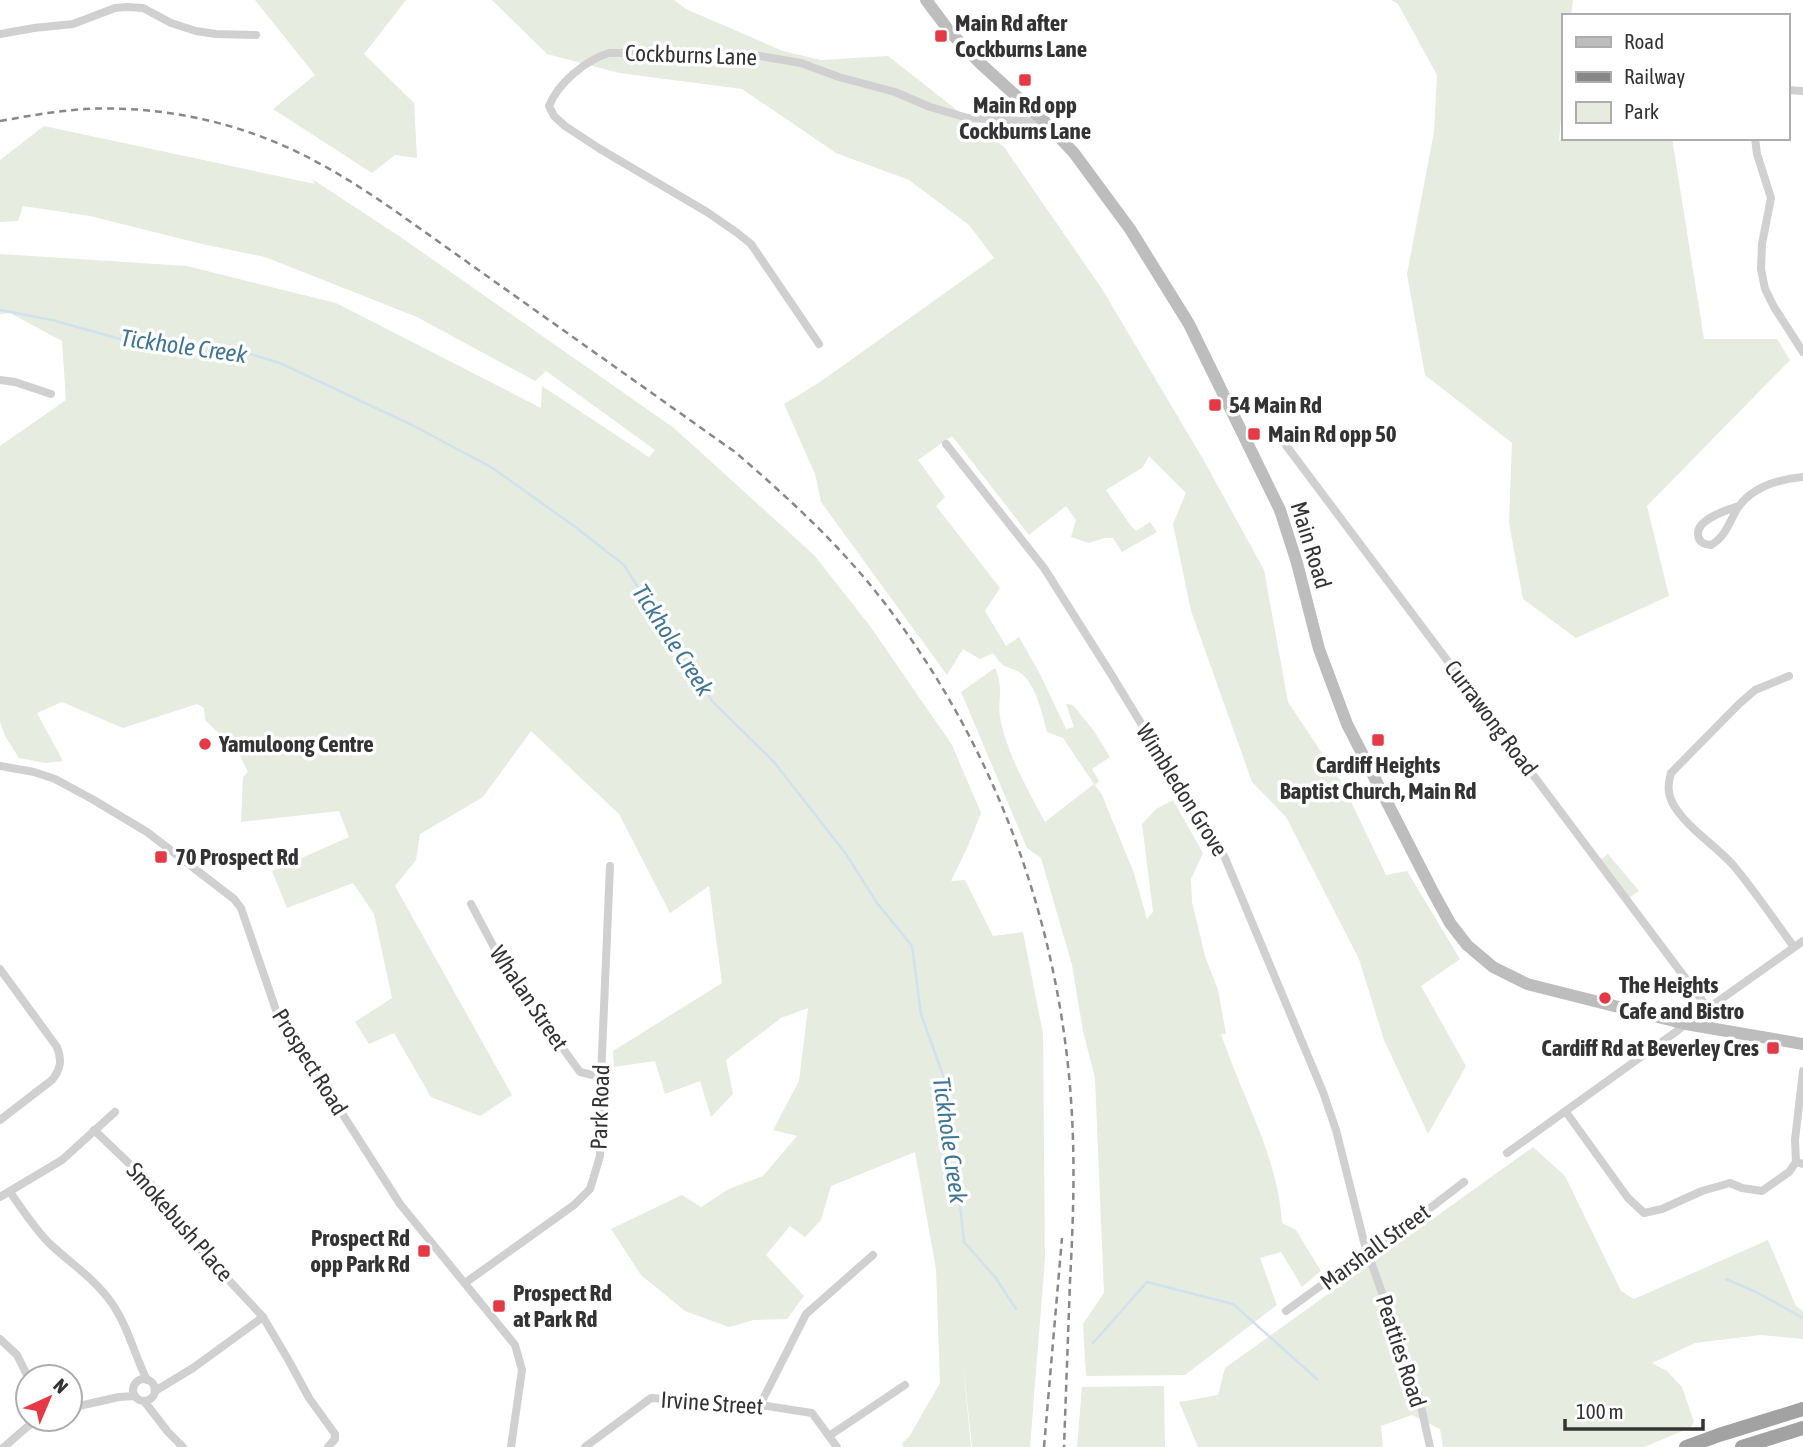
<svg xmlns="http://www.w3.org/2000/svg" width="1803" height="1447" font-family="'Asap Condensed',sans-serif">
  <rect width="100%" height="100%" fill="#fff"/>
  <g fill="#e6ecdf">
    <polygon points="255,0 406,0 364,54 414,103 417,158 395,155 372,173 273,109 315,75"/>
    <path d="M492,0H674L686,9L783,51L821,60L888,56L1004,147L1102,289L1203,459L1264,570L1288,702L1343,785L1386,875L1407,871L1460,959L1421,986L1466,1066L1428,1134L1384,1040L1359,959L1286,817L1252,782L1191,611L1173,524L1186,493L1149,456L1143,467L1106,490L1131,526L1136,531L1150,522L1157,532L1122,552L1113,538H1105L1089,543L1071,537L1076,520L1066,506L1029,535L952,436L918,460L945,497L936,506L1000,588L985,611L1006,646L1019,637L1040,674L1066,729L1074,727L1066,704L1073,705L1094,731L1110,757L1092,769L1099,781L1095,785L1102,795L1134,873L1147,919L1153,912L1142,824L1156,809L1173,800L1203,853L1191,879L1192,902L1205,956L1218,990L1226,1034H1221C1242,1097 1278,1156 1282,1223L1296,1230L1321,1271L1302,1287L1281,1252L1260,1258L1277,1305L1185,1375L1086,1376L1083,1324L1104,1293L1095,1078L1083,1031L1072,965L1041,858L1027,848L961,692L995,668C1005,690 996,701 1001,722C1009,758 1028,790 1045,822L1094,784L1063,738L1047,732C1043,716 1035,681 1019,672C1003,664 1005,670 993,653L980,659L963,649L947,675L821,502L815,474L784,404L820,382L994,258L969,225L909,180L836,153L742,89L619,73L547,54Z"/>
    <polygon points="1391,0 1573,0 1571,16 1563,16 1563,95 1559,141 1563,138 1672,138 1704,339 1777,339 1790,360 1647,506 1669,596 1576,638 1523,599 1509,523 1512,443 1425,375 1407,274 1434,132 1437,75 1398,4"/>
    <polygon points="44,126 315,184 312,179 399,236 674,428 814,555 870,626 952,745 981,813 968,846 951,881 965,880 993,936 1023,932 1043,1034 1045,1259 1030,1447 972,1447 962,1354 971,1447 903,1447 902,1443 909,1437 940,1383 936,1269 915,1152 831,1186 821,1220 805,1237 790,1226 766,1255 804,1296 787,1319 754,1320 729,1327 685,1311 641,1275 611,1229 682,1195 701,1207 729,1189 763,1176 797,1136 773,1130 799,1081 808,1008 781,1018 726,1060 733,1094 711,1117 700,1081 665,1094 655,1061 614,1067 613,1051 722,983 709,886 670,913 619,814 531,731 483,797 420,834 416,860 395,886 512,1095 480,1116 431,1097 394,1033 369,1044 355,1022 392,998 374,914 353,883 287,908 272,871 349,837 339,811 241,822 243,777 248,772 238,752 205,720 204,708 197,704 123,728 62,702 37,713 63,761 45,763 19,758 5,736 0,722 0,446 66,400 62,341 10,313 0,314 0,254 187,266 336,303 541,408 542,386 649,457 655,450 546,371 535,381 417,317 265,257 202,244 90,216 23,206 18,221 0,222 0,160"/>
    <polygon points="1608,854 1639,891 1629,898 1600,860"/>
    <polygon points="1533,1147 1565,1176 1621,1291 1634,1299 1768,1240 1796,1306 1803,1311 1803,1339 1761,1335 1695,1343 1652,1363 1667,1371 1682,1387 1694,1422 1690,1428 1644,1447 1443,1447 1440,1429 1412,1415 1381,1426 1383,1447 1198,1447 1179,1402 1218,1395 1225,1368"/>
    <polygon points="1164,1386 1165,1447 1077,1447 1082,1387"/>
  </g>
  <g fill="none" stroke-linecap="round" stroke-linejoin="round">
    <g stroke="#cfe2ee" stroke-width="2.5">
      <polyline points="0,310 52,320 120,339 187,348 237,350 280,363 412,425 491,467 574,526 624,565 668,635 712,701 774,762 846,854 877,903 912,946 921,1014 948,1089 964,1242 995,1277 1016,1309"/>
      <polyline points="1726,1279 1758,1293 1803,1318"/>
      <polyline points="1093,1343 1147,1282 1233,1304 1317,1379"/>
    </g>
    <g stroke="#d0d0d0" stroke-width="8">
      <polyline points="0,34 34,28 73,24 115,8 127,7 143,8 171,23 196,31 216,34 256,35"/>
      <polyline points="1787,90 1803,91"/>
      <polyline points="1755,138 1757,154 1771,198 1762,244 1761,269 1765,289 1774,307 1803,352"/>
      <path d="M819,344L751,244L736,232L707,212L600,149L565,126L554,116L549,106C558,83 586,60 609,53H693L760,56L801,63L839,77L895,92L930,107L968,118L1045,122"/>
      <polyline points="0,380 15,382 51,394"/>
      <polyline points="1273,428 1704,1003 1710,1007 1712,1028"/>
      <polyline points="946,444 1044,568 1111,674 1190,804 1216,840 1225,858 1323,1092 1336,1130 1364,1242 1419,1397 1430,1447"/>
      <path d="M1739,506C1727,510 1696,519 1698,535C1699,543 1704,544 1711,545C1727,536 1730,519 1739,506C1754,486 1780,479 1803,477"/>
      <path d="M1789,676L1755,690L1739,704L1671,773C1668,784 1667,793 1673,804C1687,828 1714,844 1733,865C1755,891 1774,920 1794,947"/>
      <polyline points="0,766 34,772 55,779 92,799 147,832 234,899 241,908 276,1010 400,1204 515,1345 522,1370 511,1447"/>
      <polyline points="471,904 507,972 580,1072 601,1077"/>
      <path d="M0,969L57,1047C62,1060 61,1069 52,1080L0,1120"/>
      <polyline points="1803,1071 1795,1140 1796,1162 1803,1164"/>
      <polyline points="1566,1112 1628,1198 1644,1213 1662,1209 1702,1191 1730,1183 1742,1188 1762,1191 1789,1172 1796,1162"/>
      <polyline points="94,1130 158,1191 175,1221 186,1234 263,1317 289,1361 309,1398 335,1434 335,1439 328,1447"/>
      <polyline points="1507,1153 1677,1031 1703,1008 1710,1007 1803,941"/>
      <path d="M10,1192C22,1209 34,1228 49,1243C70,1263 94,1278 111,1302C128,1326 134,1354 147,1380"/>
      <polyline points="0,1197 62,1160 115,1112"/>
      <polyline points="465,1283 574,1205 590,1189 600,1156 601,1077 610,866"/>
      <polyline points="1286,1311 1345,1268 1369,1255 1464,1182"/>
      <polyline points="0,1339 17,1355 28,1377"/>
      <circle cx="144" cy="1390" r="11"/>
      <polyline points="155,1391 193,1368 263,1317"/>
      <polyline points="144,1401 168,1432 183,1447"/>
      <polyline points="760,1405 806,1314 873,1255"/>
      <polyline points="70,1408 119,1397 135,1396"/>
      <polyline points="829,1436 905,1385"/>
      <polyline points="4,1447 27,1427 39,1419"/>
      <polyline points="585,1447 651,1398 760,1405 812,1413 837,1447"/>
    </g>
    <polyline stroke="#bdbdbd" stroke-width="12" points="926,0 950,32 981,64 1045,122 1074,153 1130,229 1189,324 1280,510 1297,563 1319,649 1347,724 1433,892 1450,923 1467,945 1493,967 1527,984 1686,1024 1803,1044"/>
    <g stroke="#a2a2a2" stroke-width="14">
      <polyline points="1686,1447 1719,1435 1803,1409"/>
      <polyline points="1742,1447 1803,1428"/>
    </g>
    <g stroke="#888" stroke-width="2.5" stroke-dasharray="7 5" stroke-linecap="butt">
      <path d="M0,121C28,116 56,111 85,109C163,105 244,123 313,160C340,174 366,191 391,208L735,452C784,494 831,537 872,587C993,737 1062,924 1072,1116C1075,1171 1073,1226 1070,1281C1068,1337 1066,1392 1064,1447"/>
      <polyline points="1044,1447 1062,1238"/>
    </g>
  </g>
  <g fill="#e63946" stroke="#fff" stroke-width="2.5">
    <rect x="934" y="29" width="14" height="14" rx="3.5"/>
    <rect x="1018" y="73" width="14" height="14" rx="3.5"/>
    <rect x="1208" y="398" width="14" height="14" rx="3.5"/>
    <rect x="1247" y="427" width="14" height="14" rx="3.5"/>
    <rect x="1371" y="733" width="14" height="14" rx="3.5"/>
    <circle cx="205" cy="744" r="7"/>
    <rect x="154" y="850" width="14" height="14" rx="3.5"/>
    <circle cx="1605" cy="998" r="7"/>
    <rect x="1766" y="1041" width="14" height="14" rx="3.5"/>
    <rect x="417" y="1244" width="14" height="14" rx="3.5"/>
    <rect x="492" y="1299" width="14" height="14" rx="3.5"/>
  </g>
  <g text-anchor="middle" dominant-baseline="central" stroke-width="7" stroke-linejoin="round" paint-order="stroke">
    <g font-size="23" font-weight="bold" fill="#333" stroke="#fff" text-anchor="start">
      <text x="955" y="23">Main Rd after<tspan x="955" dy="26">Cockburns Lane</tspan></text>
      <text x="1025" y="105" text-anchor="middle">Main Rd opp<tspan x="1025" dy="26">Cockburns Lane</tspan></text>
      <text x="1229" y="405">54 Main Rd</text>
      <text x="1268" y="434">Main Rd opp 50</text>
      <text x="219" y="744">Yamuloong Centre</text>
      <text x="1378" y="765" text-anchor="middle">Cardiff Heights<tspan x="1378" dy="26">Baptist Church, Main Rd</tspan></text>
      <text x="175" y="857">70 Prospect Rd</text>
      <text x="1619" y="985">The Heights<tspan x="1619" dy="26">Cafe and Bistro</tspan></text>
      <text x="1759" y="1048" text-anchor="end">Cardiff Rd at Beverley Cres</text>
      <text x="410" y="1238" text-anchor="end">Prospect Rd<tspan x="410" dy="26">opp Park Rd</tspan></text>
      <text x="513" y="1293">Prospect Rd<tspan x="513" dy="26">at Park Rd</tspan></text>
    </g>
    <g font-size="23" fill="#333" stroke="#fff">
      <text transform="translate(691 55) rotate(2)">Cockburns Lane</text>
      <text transform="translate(1311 545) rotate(73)">Main Road</text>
      <text transform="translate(1491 718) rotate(53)">Currawong Road</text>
      <text transform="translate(1182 790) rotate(58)">Wimbledon Grove</text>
      <text transform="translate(529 998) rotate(56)">Whalan Street</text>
      <text transform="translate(310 1062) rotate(58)">Prospect Road</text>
      <text transform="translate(600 1107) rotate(-88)">Park Road</text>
      <text transform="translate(180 1222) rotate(49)">Smokebush Place</text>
      <text transform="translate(1375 1247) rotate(-36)">Marshall Street</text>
      <text transform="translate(1401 1351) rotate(72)">Peatties Road</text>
      <text transform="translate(712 1403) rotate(4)">Irvine Street</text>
    </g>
    <g font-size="24" font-style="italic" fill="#3f7597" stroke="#fff">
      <text transform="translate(184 346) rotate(8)">Tickhole Creek</text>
      <text transform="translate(673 640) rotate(57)">Tickhole Creek</text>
      <text transform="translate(950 1140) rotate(82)">Tickhole Creek</text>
    </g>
  </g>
  <rect x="1562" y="14" width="228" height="126" fill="#ffffff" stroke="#adadad" stroke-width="2"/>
  <rect x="1576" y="37" width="35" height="10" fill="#bdbdbd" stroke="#adadad" stroke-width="2"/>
  <text x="1624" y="49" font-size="21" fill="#333333">Road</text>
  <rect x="1576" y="72" width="35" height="10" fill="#888888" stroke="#adadad" stroke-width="2"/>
  <text x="1624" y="84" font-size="21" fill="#333333">Railway</text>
  <rect x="1576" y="102" width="35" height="21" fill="#e6ecdf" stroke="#adadad" stroke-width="2"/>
  <text x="1624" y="119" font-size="21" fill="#333333">Park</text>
  <g transform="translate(49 1398) rotate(44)"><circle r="33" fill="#ffffff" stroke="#adadad" stroke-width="2"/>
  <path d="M0-5L12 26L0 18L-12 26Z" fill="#e63946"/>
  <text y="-10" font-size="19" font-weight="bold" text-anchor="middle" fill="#333333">N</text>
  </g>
  <path d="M1565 1419v10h138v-10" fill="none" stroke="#333333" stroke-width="3.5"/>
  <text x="1576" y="1419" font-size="21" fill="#333333" stroke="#ffffff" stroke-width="5" paint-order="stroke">100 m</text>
</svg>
